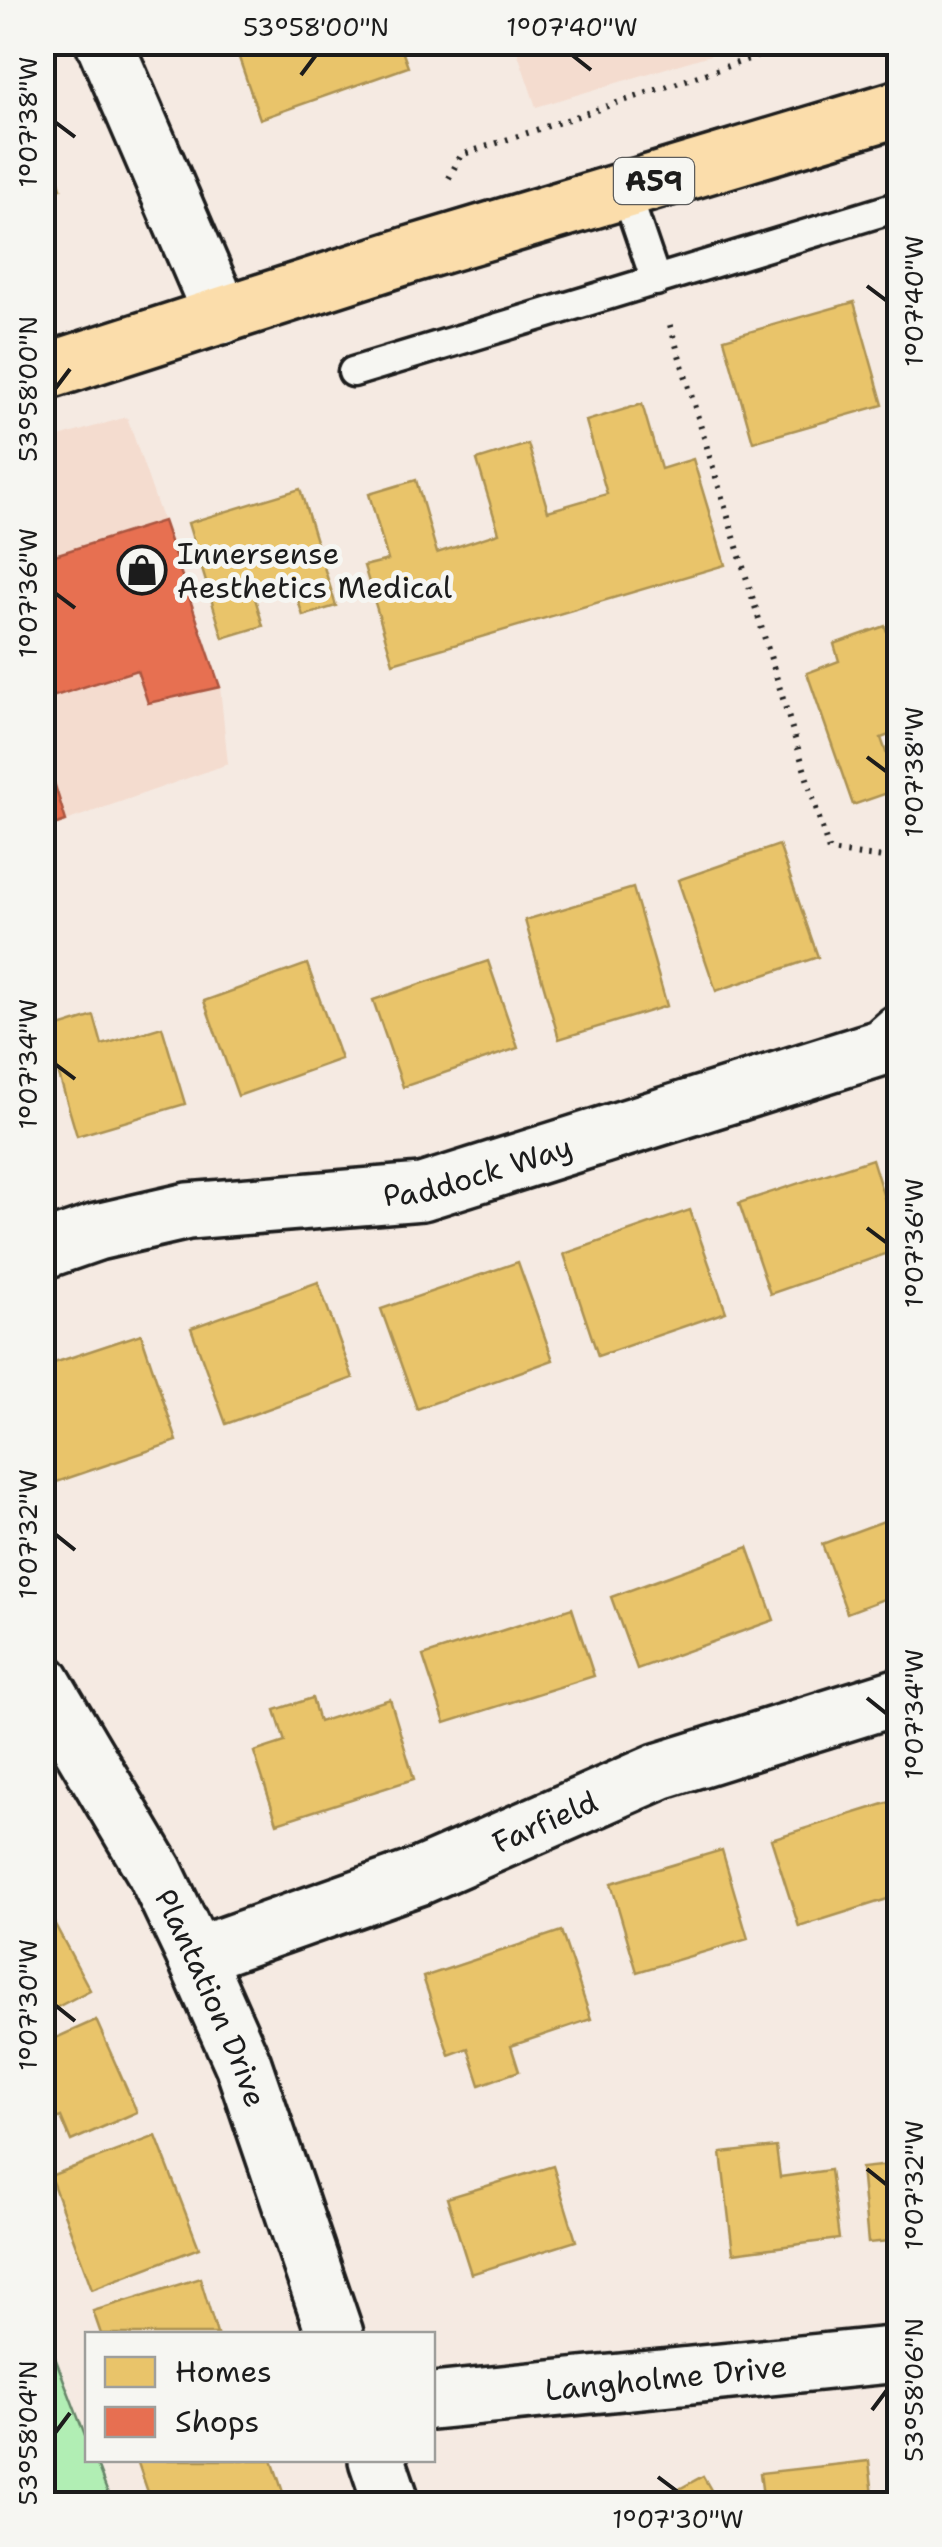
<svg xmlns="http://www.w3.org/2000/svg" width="942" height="2547" font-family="'Shantell Sans',sans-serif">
  <rect width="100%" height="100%" fill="#f5eae2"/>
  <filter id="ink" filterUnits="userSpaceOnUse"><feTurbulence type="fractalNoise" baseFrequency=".01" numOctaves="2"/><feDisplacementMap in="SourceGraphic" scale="20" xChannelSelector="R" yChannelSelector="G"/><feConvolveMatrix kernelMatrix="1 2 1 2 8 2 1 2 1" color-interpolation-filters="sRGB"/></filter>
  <g filter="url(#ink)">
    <g fill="#f4dccf">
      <polygon points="514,42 750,42 750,43 536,107"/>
      <polygon points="127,417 220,687 228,764 43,829 42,442"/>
    </g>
    <polygon fill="#b1eeb4" stroke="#668568" stroke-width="2.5" points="43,2326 87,2441 88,2460 95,2460 112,2504 43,2504"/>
    <g fill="#e9c46a" stroke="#ac9253" stroke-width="2.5">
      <polygon points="264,42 399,42 408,67 260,119 237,52"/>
      <polygon points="42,126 61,188 42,193"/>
      <polygon points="854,302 883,405 753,442 724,339"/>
      <polygon points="642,404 661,469 693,459 725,565 393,663 364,566 388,560 369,494 416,480 437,553 499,533 477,460 528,444 548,511 607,494 586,421"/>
      <polygon points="300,489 336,606 303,616 291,578 253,591 263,626 223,638 188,523"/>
      <polygon points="885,626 900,669 900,731 881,738 899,789 853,805 807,673 839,661 834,644"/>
      <polygon points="779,845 818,957 716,991 678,880"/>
      <polygon points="633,888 667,1006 559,1039 525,920"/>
      <polygon points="488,961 518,1048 403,1087 373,1000"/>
      <polygon points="307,964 341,1059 238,1096 204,1001"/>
      <polygon points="94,1016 102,1045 162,1027 185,1104 77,1136 46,1031"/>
      <polygon points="872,1159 900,1249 770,1294 739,1203"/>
      <polygon points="690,1210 726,1312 598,1356 564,1254"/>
      <polygon points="518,1262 553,1360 417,1409 381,1309"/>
      <polygon points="318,1282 353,1378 226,1424 191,1328"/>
      <polygon points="141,1334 177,1441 42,1487 42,1367"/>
      <polygon points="900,1515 900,1593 847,1613 822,1544"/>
      <polygon points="748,1547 774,1620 637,1669 611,1597"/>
      <polygon points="572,1608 594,1676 445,1723 423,1656"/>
      <polygon points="312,1698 319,1722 390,1699 414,1779 277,1823 254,1752 285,1742 275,1710"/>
      <polygon points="900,1799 900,1895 799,1927 771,1839"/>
      <polygon points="722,1850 748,1939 637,1972 611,1883"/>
      <polygon points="42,1900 90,1990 42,2015"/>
      <polygon points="561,1931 591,2019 511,2046 519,2071 480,2085 468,2048 449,2055 423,1977"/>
      <polygon points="96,2020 137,2112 71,2141 61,2117 42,2125 42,2044"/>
      <polygon points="156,2136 199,2248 92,2289 50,2176"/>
      <polygon points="776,2147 780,2177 830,2170 839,2239 733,2253 721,2153"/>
      <polygon points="900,2164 900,2240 868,2243 861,2168"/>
      <polygon points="553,2166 576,2241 471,2274 447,2198"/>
      <polygon points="200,2278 217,2334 101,2334 93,2311"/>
      <polygon points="137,2460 272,2460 287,2504 152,2504"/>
      <polygon points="869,2461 874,2504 764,2504 760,2473"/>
      <polygon points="703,2476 719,2504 652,2504"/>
    </g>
    <g fill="#e76f51" stroke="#aa5641" stroke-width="2.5">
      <polygon points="163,521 220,687 148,703 137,670 52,697 42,665 42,559"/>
      <polygon points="42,744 66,821 42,829"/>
    </g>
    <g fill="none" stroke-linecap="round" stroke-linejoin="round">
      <g stroke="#1c1c1c" stroke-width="35">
        <g id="lane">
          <polyline points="625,190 656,281"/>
          <polyline points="353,372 900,206"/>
        </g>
      </g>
      <g stroke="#1c1c1c" stroke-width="62">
        <g id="street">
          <polyline points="104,42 222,316"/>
          <path id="s1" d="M42,1251L97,1232L188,1211L422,1192L883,1047L900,1032"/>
          <path id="s2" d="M42,1681L155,1872L195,1956L243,2064L335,2334"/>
          <path id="s3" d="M195,1956L418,1877L660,1771L900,1696"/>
          <path id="s4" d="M432,2401L900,2354"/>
          <polyline points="377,2460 392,2504"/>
        </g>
      </g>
      <g stroke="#1c1c1c" stroke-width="62">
        <polyline id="primary" points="42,373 409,255 900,108"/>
      </g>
      <g stroke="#1c1c1c" stroke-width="6" stroke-dasharray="2.5 8" stroke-linecap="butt">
        <polyline points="449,178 461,155 800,42"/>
        <polyline points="670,325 829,851 900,860"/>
      </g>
      <use href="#lane" stroke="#f6f6f2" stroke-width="28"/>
      <use href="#street" stroke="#f6f6f2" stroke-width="55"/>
      <use href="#primary" stroke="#fbddab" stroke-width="55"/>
    </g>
  </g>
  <path fill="none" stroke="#1c1c1c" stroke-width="4" d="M572,55L591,70M301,75L316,55M55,122L75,137M867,286L887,301M55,389L70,369M55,593L75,608M867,757L887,772M55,1064L75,1079M867,1228L887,1243M55,1534L75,1550M867,1698L887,1714M55,2005L75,2021M867,2169L887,2185M872,2410L887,2390M55,2433L70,2413M658,2477L678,2492"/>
  <defs>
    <g id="shop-ring" transform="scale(2.5)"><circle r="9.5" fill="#f6f6f2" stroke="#1c1c1c" stroke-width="1.5"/><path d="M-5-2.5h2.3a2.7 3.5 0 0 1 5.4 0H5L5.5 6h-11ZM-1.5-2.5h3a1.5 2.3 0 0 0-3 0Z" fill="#1c1c1c"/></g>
  </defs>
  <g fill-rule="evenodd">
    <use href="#shop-ring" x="142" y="570"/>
  </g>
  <g text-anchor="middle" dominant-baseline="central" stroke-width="10" stroke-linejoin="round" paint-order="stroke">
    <rect fill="#f6f6f2" stroke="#5d5d5c" stroke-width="2.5" x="614" y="158" width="80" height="46" rx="8"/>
    <g font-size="28" font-weight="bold" fill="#1c1c1c">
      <text x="654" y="181">A59</text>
    </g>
    <g font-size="30" fill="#1c1c1c" stroke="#f6f6f2" text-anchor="start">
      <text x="177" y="553">Innersense<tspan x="177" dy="34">Aesthetics Medical</tspan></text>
    </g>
    <g font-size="30" fill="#1c1c1c" stroke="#f6f6f2">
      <text stroke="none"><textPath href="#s1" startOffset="445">Paddock Way</textPath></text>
      <text stroke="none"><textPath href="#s3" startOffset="375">Farfield</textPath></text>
      <text stroke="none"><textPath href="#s2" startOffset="360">Plantation Drive</textPath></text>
      <text stroke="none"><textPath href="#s4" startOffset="235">Langholme Drive</textPath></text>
    </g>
  </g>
  <rect width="942" height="2547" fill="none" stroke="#f6f6f2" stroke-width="110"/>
  <rect x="85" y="2332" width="350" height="130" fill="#f6f6f2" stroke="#9f9f9c" stroke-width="2.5"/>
  <rect x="105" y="2357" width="50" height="30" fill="#e9c46a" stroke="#9f9f9c" stroke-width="2.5"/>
  <text x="175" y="2382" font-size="30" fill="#1c1c1c">Homes</text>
  <rect x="105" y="2407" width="50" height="30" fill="#e76f51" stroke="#9f9f9c" stroke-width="2.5"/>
  <text x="175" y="2432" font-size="30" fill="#1c1c1c">Shops</text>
  <rect x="55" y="55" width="832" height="2437" fill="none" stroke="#1c1c1c" stroke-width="4"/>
  <g font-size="25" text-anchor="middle" fill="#1c1c1c">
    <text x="316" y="36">53°58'00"N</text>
    <text x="572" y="36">1°07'40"W</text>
    <text transform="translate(28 122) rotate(-90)" y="9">1°07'38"W</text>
    <text transform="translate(914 301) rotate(-90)" y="9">1°07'40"W</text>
    <text transform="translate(28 389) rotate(-90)" y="9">53°58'00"N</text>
    <text transform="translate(28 593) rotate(-90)" y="9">1°07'36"W</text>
    <text transform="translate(914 772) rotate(-90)" y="9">1°07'38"W</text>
    <text transform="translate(28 1064) rotate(-90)" y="9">1°07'34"W</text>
    <text transform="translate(914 1243) rotate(-90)" y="9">1°07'36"W</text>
    <text transform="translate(28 1534) rotate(-90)" y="9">1°07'32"W</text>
    <text transform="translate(914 1714) rotate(-90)" y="9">1°07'34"W</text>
    <text transform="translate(28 2005) rotate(-90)" y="9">1°07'30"W</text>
    <text transform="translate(914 2185) rotate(-90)" y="9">1°07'32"W</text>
    <text transform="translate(914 2390) rotate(-90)" y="9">53°58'06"N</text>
    <text transform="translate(28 2433) rotate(-90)" y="9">53°58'04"N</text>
    <text x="678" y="2528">1°07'30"W</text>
  </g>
</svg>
